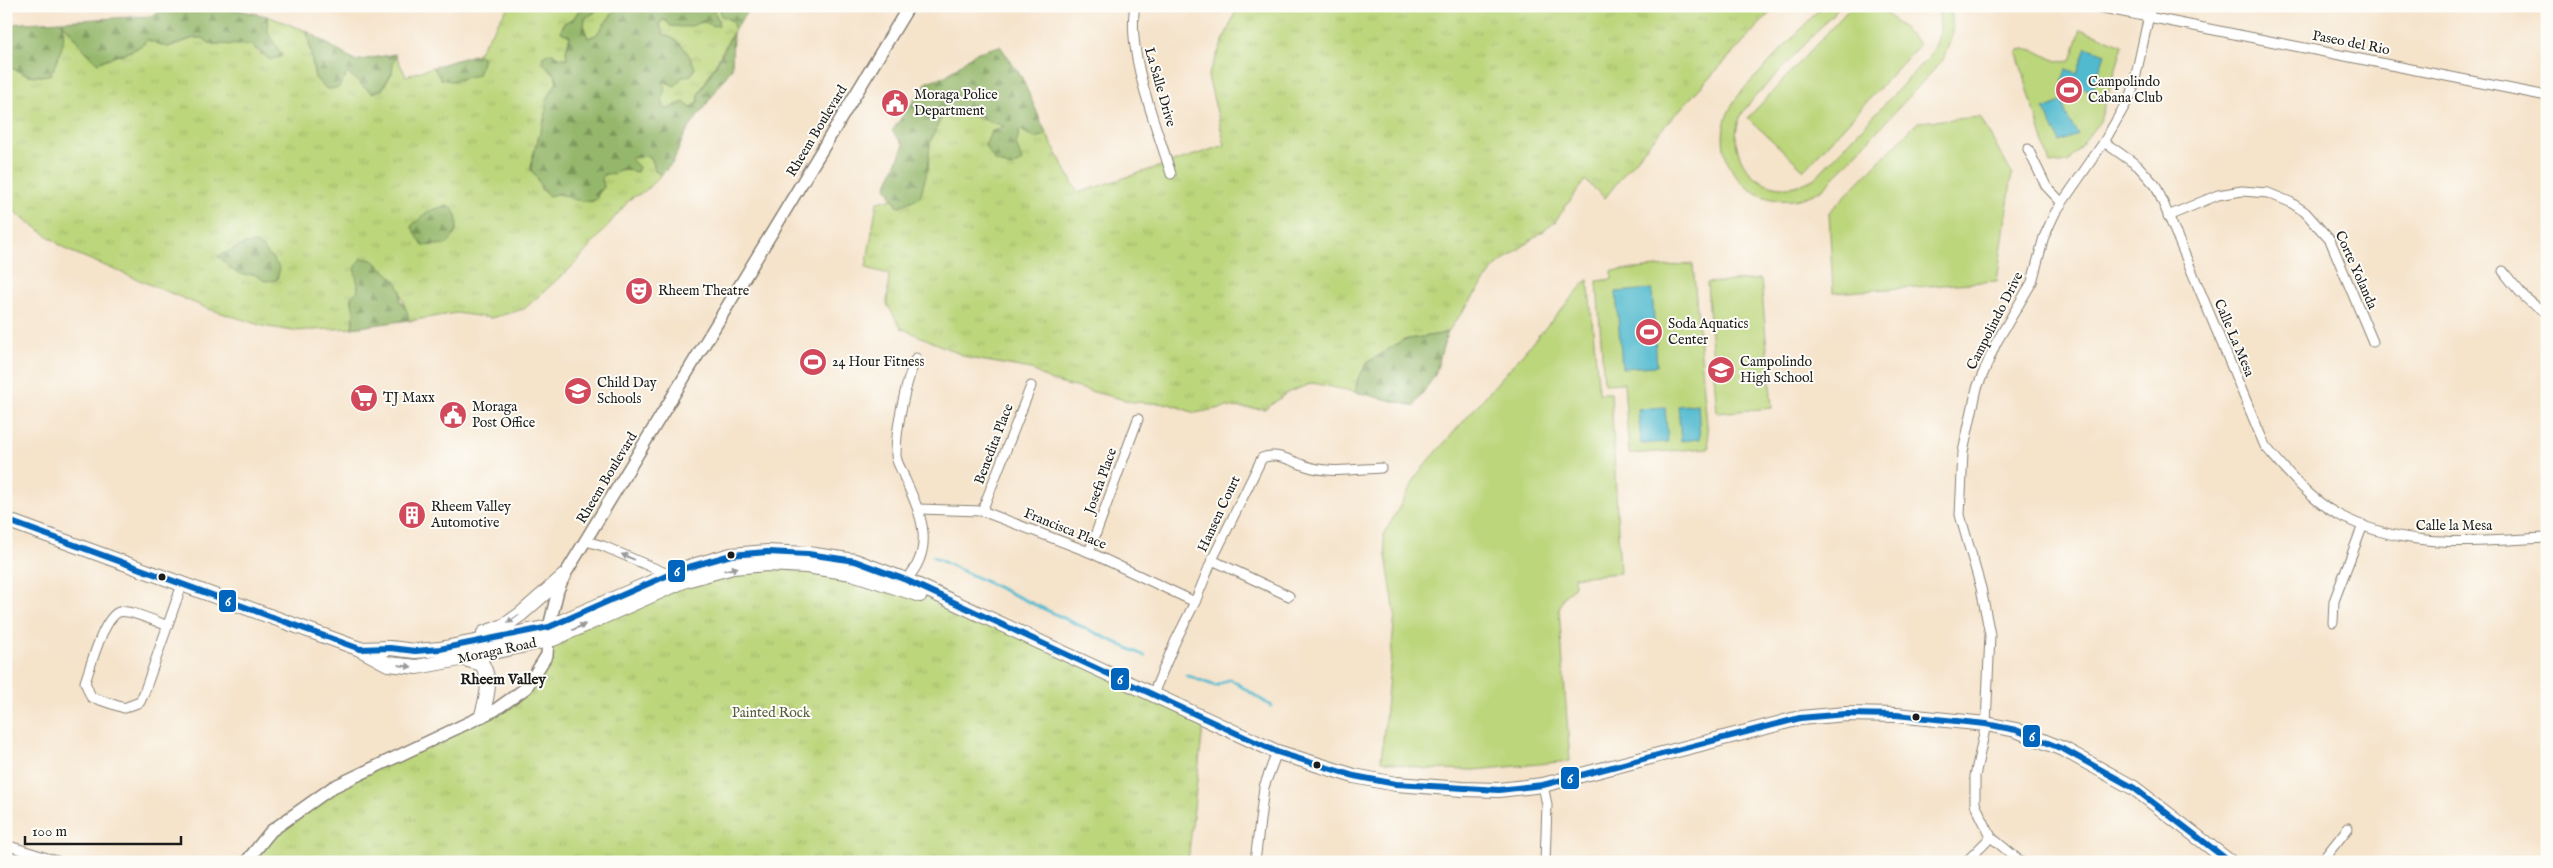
<svg xmlns="http://www.w3.org/2000/svg" width="2553" height="868" font-family="'IM FELL English',serif">
  <defs>
    <pattern id="grass-tufts" width="24" height="20" patternUnits="userSpaceOnUse" patternTransform="scale(1.25)"><rect width="24" height="20" fill="#bcd67c"/><path d="M3 7l-1-3M5 7V3M7 7l1-3M15 17l-1-3M17 17v-4M19 17l1-3" fill="none" stroke="#a1b76b"/></pattern>
    <pattern id="forest-firs" width="22" height="20" patternUnits="userSpaceOnUse" patternTransform="scale(1.25)"><rect width="22" height="20" fill="#95b76c"/><path d="M5 1l3.5 6h-7zM16 11l3.5 6h-7z" fill="#799458"/></pattern>
  </defs>
  <rect width="100%" height="100%" fill="#fdfcf7"/>
  <filter id="ink" filterUnits="userSpaceOnUse"><feTurbulence type="fractalNoise" baseFrequency=".02" numOctaves="2"/><feDisplacementMap in="SourceGraphic" scale="10" xChannelSelector="R" yChannelSelector="G"/><feConvolveMatrix kernelMatrix="1 2 1 2 8 2 1 2 1" color-interpolation-filters="sRGB"/></filter>
  <filter id="wash" filterUnits="userSpaceOnUse"><feTurbulence type="fractalNoise" baseFrequency=".0096" numOctaves="4" result="noise"/><feDisplacementMap in="SourceGraphic" scale="20" xChannelSelector="R" yChannelSelector="G"/><feGaussianBlur stdDeviation="1.12" result="paint"/><feColorMatrix in="noise" values="0 0 0 0 0 0 0 0 0 0 0 0 0 0 0 0 0 1.4 0 .05"/><feComposite in="paint" operator="in"/></filter>
  <g filter="url(#wash)">
    <rect width="100%" height="100%" fill="#f5e3ca"/>
    <g fill="url(#grass-tufts)" stroke="#6c794c">
      <path d="M509,6H582L573,19L564,23L561,31L570,36L566,51L568,59L561,58L552,53L549,70L555,74L557,82L547,101L546,114L532,159L531,170L539,179L541,190L592,202L604,187L602,178C607,170 619,168 627,171L630,158L648,155L653,162L655,171L661,175L644,192L631,198L576,263L524,309L491,318L456,313L409,321C408,314 398,284 394,279C389,274 383,271 379,265L358,282V291L351,297L354,312L352,328L293,331L263,326L209,309L67,250L15,212L6,201V65C23,74 33,79 51,74L57,59L61,21C74,35 83,51 98,63C114,54 136,54 147,40L168,47L194,38H204L210,44L252,45L261,55L268,32L267,16L307,31L315,78L327,89L338,88L348,73L355,77L363,87L382,90L392,73L393,62L397,58L406,76L433,67L441,79H464L483,58L477,54Z"/>
      <polygon points="597,6 618,6 596,35 588,38 584,28 585,17 594,13"/>
      <path d="M713,6H720C720,18 728,17 735,24V29L698,95L699,101L691,108L678,104L667,110L664,108L662,99L663,81H678L695,68C689,53 679,38 664,36L660,25L662,20L667,21L671,26C688,26 702,22 719,20L712,9Z"/>
      <path d="M1238,6H1776C1719,70 1656,130 1605,198L1585,180L1554,223L1495,267L1447,333L1403,340L1359,376L1355,392L1313,383L1289,392L1265,409L1226,407L1195,413L1169,404L1133,402L1051,381L1031,369L969,358L901,328L887,304L889,274L866,268L877,202L893,199L898,207L928,169L930,142L941,118L962,113L982,118L1005,126L1016,144L1020,129L1034,138L1047,135L1078,193L1225,145L1208,76Z"/>
      <polygon points="733,567 852,573 977,613 1204,718 1188,862 246,862 271,831 333,787 468,722 526,688 550,639"/>
    </g>
    <g fill="url(#forest-firs)" stroke="#586a44">
      <path d="M174,6H218L267,16L268,32L282,56L270,60L252,45L210,44L203,38H194L168,47L147,40C135,54 114,54 98,63C83,51 75,36 62,22C67,44 59,54 51,74C33,79 23,74 6,65L8,24L151,16Z"/>
      <path d="M582,6L598,7L594,13L585,18L584,28L588,38L596,35L618,6H713L719,25L712,26C700,18 702,23 691,26C685,28 676,26 670,26L667,21L662,20L660,25L664,35C679,38 689,53 695,68L691,75L682,77L675,86L663,81L665,88L662,99L664,108L667,110L684,102L691,108L699,101L698,95C711,74 723,54 733,32L732,68L685,134L672,164L661,175L655,171L653,162L648,156L630,158L639,167L637,172L620,169L614,174H604L602,178L604,187L598,193L597,199C587,205 570,199 560,193L549,196C540,189 539,179 531,170L532,159L546,114V101L557,82L555,74L542,62L543,56L552,53L561,58H567L566,51L570,36L561,32L564,23L573,19Z"/>
      <polygon points="720,6 751,6 735,29 731,20 721,16"/>
      <polygon points="307,31 355,61 395,54 397,58 393,62 392,73 381,90 372,93 348,73 338,88 327,89 315,78"/>
      <polygon points="1000,46 1021,76 1047,135 1034,138 1020,129 1016,144 1022,161 1011,167 995,161 985,146 991,132 1004,126 963,113 941,118 930,142 928,169 920,197 898,207 886,187 904,145 892,131 927,82 947,75 975,53"/>
      <polygon points="477,54 483,58 478,75 451,81 441,79 433,67"/>
      <path d="M444,206L451,207C461,220 458,232 448,244L423,246L411,226L427,212Z"/>
      <polygon points="255,243 262,247 280,268 277,280 265,281 254,274 244,275 232,270 218,256 245,244"/>
      <path d="M361,258L373,260L395,280L401,291L400,300L407,311L409,320L352,328L354,312L351,297L358,290C358,274 350,274 361,258Z"/>
      <polygon points="1447,333 1435,375 1414,406 1355,392 1359,376 1368,362 1403,340"/>
    </g>
    <g fill="#bcd67c" stroke="#6c794c">
      <path d="M1822,6H1840C1817,31 1795,55 1772,79C1761,91 1747,103 1740,118C1730,141 1740,169 1761,181C1780,191 1799,188 1816,177L1927,59C1940,43 1943,25 1937,6H1951L1953,33L1943,60L1824,188C1803,202 1778,205 1756,193C1727,178 1715,141 1729,111C1736,95 1750,83 1762,70C1782,49 1802,28 1822,6Z"/>
      <polygon points="1852,6 1879,6 1920,44 1804,170 1748,118"/>
      <path d="M2081,29L2123,45L2100,121L2068,162L2050,164L2017,53L2019,50C2039,44 2049,66 2071,61Z"/>
      <polygon points="1980,117 2012,174 1997,281 1833,293 1829,212 1918,122"/>
      <polygon points="1693,264 1709,448 1629,454 1624,383 1604,384 1597,281 1612,279 1612,271"/>
      <polygon points="1588,279 1599,393 1611,393 1620,573 1574,577 1574,586 1563,598 1559,609 1570,761 1475,770 1426,769 1381,761 1395,614 1383,536 1419,472"/>
      <polygon points="1761,279 1772,408 1717,413 1707,283"/>
    </g>
    <g fill="#51bacf" stroke="#366b76">
      <polygon points="2086,47 2105,54 2092,91 2062,81 2066,69 2077,73"/>
      <path d="M2063,101C2065,116 2070,122 2078,134L2060,142L2044,109Z"/>
      <polygon points="1652,289 1657,366 1622,368 1616,292"/>
      <polygon points="1698,404 1700,439 1681,441 1678,406"/>
      <polygon points="1665,407 1668,442 1641,444 1638,409"/>
    </g>
    <g fill="none" stroke-linecap="round" stroke-linejoin="round">
      <g stroke="#51bacf" stroke-width="3">
        <polyline points="933,557 1145,656"/>
        <polyline points="1186,675 1216,686 1230,679 1271,706"/>
      </g>
    </g>
  </g>
  <g filter="url(#ink)">
    <g fill="none" stroke-linecap="round" stroke-linejoin="round">
      <g stroke="#888073" stroke-width="11">
        <g id="minor">
          <polyline points="372,6 378,9 385,6"/>
          <path d="M1135,6C1126,53 1157,127 1171,174"/>
          <polyline points="2093,6 2547,96"/>
          <path d="M2104,142L2138,166L2156,186L2265,446C2286,470 2308,498 2337,514C2406,551 2472,541 2547,538"/>
          <polyline points="2028,149 2046,186 2062,203"/>
          <polyline points="2168,216 2218,195 2242,191 2268,193 2290,202 2305,212 2330,240 2373,342"/>
          <path d="M2503,271C2515,286 2528,305 2547,312"/>
          <polyline points="918,509 982,511 1089,552 1195,602"/>
          <polyline points="982,511 1031,386"/>
          <polyline points="586,541 603,546 670,575"/>
          <polyline points="1089,552 1138,419"/>
          <polyline points="1212,560 1289,596"/>
          <path d="M906,580C937,547 920,512 904,477C902,470 896,462 896,455C896,426 905,385 916,358"/>
          <polyline points="2333,622 2334,601 2363,525"/>
          <path d="M168,626C158,622 128,609 119,612C103,618 91,666 85,682L91,697L124,708L140,702L144,693L178,596L182,584"/>
          <path d="M1153,694L1175,642L1195,602L1212,560L1262,458C1277,452 1292,461 1306,466C1329,474 1357,469 1381,468"/>
          <polyline points="1543,785 1547,805 1545,862"/>
          <polyline points="6,845 60,862"/>
          <polyline points="1255,862 1264,787 1277,752"/>
          <polyline points="1966,862 1991,837"/>
          <polyline points="2021,862 1991,837 1975,804 1975,776 1986,724 1990,635 1981,588 1960,515 1963,452 1977,388 1996,343 2032,282 2044,237 2055,213 2104,142 2132,93 2151,6"/>
          <polyline points="2321,862 2348,828"/>
        </g>
      </g>
      <g stroke="#888073" stroke-width="14">
        <polyline id="tertiary" points="246,862 271,831 333,787 495,710 526,688 547,655 549,627 558,590 564,576 909,6"/>
      </g>
      <g stroke="#888073" stroke-width="16">
        <g id="secondary">
          <polyline points="6,520 360,649 388,664 417,667 465,658 553,639 686,580 733,567 767,564 806,566 852,573 920,595"/>
          <polyline points="484,633 504,626 521,614 564,576"/>
          <polyline points="360,649 390,648 415,651 440,649 549,627 682,569 731,555 767,552 808,554 855,561 906,580 1277,752 1354,776 1396,784 1462,789 1499,790 1543,785 1800,718 1846,714 1896,715 1986,724 2016,730 2065,750 2134,788 2230,862"/>
          <path d="M465,659L482,664C492,682 487,696 482,715"/>
        </g>
      </g>
      <use href="#minor" stroke="#fff" stroke-width="9"/>
      <use href="#tertiary" stroke="#fff" stroke-width="11"/>
      <use href="#secondary" stroke="#fff" stroke-width="14"/>
      <g stroke="#fdfcf7" stroke-width="10">
        <polyline id="bus-1" points="6,520 360,649 390,648 415,651 440,649 549,627 682,569 731,555 767,552 808,554 855,561 906,580 1277,752 1354,776 1396,784 1499,790 1543,785 1800,718 1846,714 1896,715 1986,724 2016,730 2065,750 2134,788 2230,862"/>
      </g>
      <use href="#bus-1" stroke="#0065bd" stroke-width="6"/>
    </g>
    <defs><path id="oneway-solid" d="M-6-.8H1V-3.2L6.5 0L1 3.2V.8H-6Z" transform="scale(1.25)"/></defs>
    <g fill="#999">
      <use href="#oneway-solid" transform="translate(628 557) rotate(-157)"/>
      <use href="#oneway-solid" transform="translate(731 569) rotate(-12)"/>
      <use href="#oneway-solid" transform="translate(513 619) rotate(145)"/>
      <use href="#oneway-solid" transform="translate(579 627) rotate(-24)"/>
      <use href="#oneway-solid" transform="translate(405 666) rotate(7)"/>
    </g>
  </g>
  <defs>
    <g id="stadium-disc" transform="scale(1.4375)"><circle r="9.5" fill="#d1495b" stroke="#fdfcf7"/><path d="M0-5a6.5 5 0 1 0 0 10a6.5 5 0 1 0 0-10ZM-3.5-1.8h7v3.6h-7Z" fill="#fff"/></g>
    <g id="civic-disc" transform="scale(1.4375)"><circle r="9.5" fill="#d1495b" stroke="#fdfcf7"/><path d="M-.6-6.5H3V-4.5H.6V-3L4-1V1h2V6H-6V1h2V-1L-.6-3ZM-1.2 2.5V6h2.4V2.5Z" fill="#fff"/></g>
    <g id="theatre-disc" transform="scale(1.4375)"><circle r="9.5" fill="#d1495b" stroke="#fdfcf7"/><path d="M-5-5.5Q0-4 5-5.5V0Q5 5 0 6Q-5 5-5 0ZM-3.3-2.5H-1v1.5H-3.3ZM1-2.5H3.3v1.5H1ZM-2.8 1Q0 5.5 2.8 1Z" fill="#fff"/></g>
    <g id="school-disc" transform="scale(1.4375)"><circle r="9.5" fill="#d1495b" stroke="#fdfcf7"/><path d="M0-5L7-2L0 1L-7-2ZM-4 1L0 2.5L4 1V4Q0 6-4 4Z" fill="#fff"/></g>
    <g id="supermarket-disc" transform="scale(1.4375)"><circle r="9.5" fill="#d1495b" stroke="#fdfcf7"/><path d="M-6-5.5h2.5l.6 2H6L4.5 2H-2.5L-4.4-4H-6ZM-1.5 3.2a1.3 1.3 0 1 0 .1 0ZM3 3.2a1.3 1.3 0 1 0 .1 0Z" fill="#fff"/></g>
    <g id="building-disc" transform="scale(1.4375)"><circle r="9.5" fill="#d1495b" stroke="#fdfcf7"/><path d="M-4-6H4V6H1V3H-1V6H-4ZM-2.5-4.3h1.7v1.8h-1.7ZM.8-4.3h1.7v1.8H.8ZM-2.5-1h1.7V.8h-1.7ZM.8-1h1.7V.8H.8Z" fill="#fff"/></g>
  </defs>
  <g fill-rule="evenodd">
    <use href="#stadium-disc" x="2069" y="90"/>
    <use href="#civic-disc" x="895" y="103"/>
    <use href="#theatre-disc" x="639" y="291"/>
    <use href="#stadium-disc" x="1649" y="332"/>
    <use href="#stadium-disc" x="813" y="362"/>
    <use href="#school-disc" x="1721" y="370"/>
    <use href="#school-disc" x="578" y="391"/>
    <use href="#supermarket-disc" x="364" y="398"/>
    <use href="#civic-disc" x="453" y="415"/>
    <use href="#building-disc" x="412" y="515"/>
  </g>
  <g fill="#1c1c1c" stroke="#fdfcf7" stroke-width="2">
    <circle cx="731" cy="555" r="4.5"/>
    <circle cx="162" cy="577" r="4.5"/>
    <circle cx="1916" cy="717" r="4.5"/>
    <circle cx="1317" cy="765" r="4.5"/>
  </g>
  <g text-anchor="middle" dominant-baseline="central" stroke-width="4" stroke-linejoin="round" paint-order="stroke">
    <g font-size="14" fill="#1c1c1c" stroke="#fdfcf7">
      <text transform="translate(2351 43) rotate(11)">Paseo del Rio</text>
      <text transform="translate(1160 87) rotate(74)">La Salle Drive</text>
      <text transform="translate(817 131) rotate(-59)">Rheem Boulevard</text>
      <text transform="translate(2356 270) rotate(66)">Corte Yolanda</text>
      <text transform="translate(1995 321) rotate(-63)">Campolindo Drive</text>
      <text transform="translate(2234 338) rotate(67)">Calle La Mesa</text>
      <text transform="translate(994 444) rotate(-69)">Benedita Place</text>
      <text transform="translate(607 478) rotate(-59)">Rheem Boulevard</text>
      <text transform="translate(1101 481) rotate(-70)">Josefa Place</text>
      <text transform="translate(1219 514) rotate(-65)">Hansen Court</text>
      <text x="2454" y="526">Calle la Mesa</text>
      <text transform="translate(1065 529) rotate(22)">Francisca Place</text>
      <text transform="translate(497 651) rotate(-12)">Moraga Road</text>
    </g>
    <g font-size="14" fill="#1c1c1c" stroke="#fdfcf7" text-anchor="start">
      <text x="2088" y="82">Campolindo<tspan x="2088" dy="16">Cabana Club</tspan></text>
      <text x="914" y="95">Moraga Police<tspan x="914" dy="16">Department</tspan></text>
      <text x="658" y="291">Rheem Theatre</text>
      <text x="1668" y="324">Soda Aquatics<tspan x="1668" dy="16">Center</tspan></text>
      <text x="832" y="362">24 Hour Fitness</text>
      <text x="1740" y="362">Campolindo<tspan x="1740" dy="16">High School</tspan></text>
      <text x="597" y="383">Child Day<tspan x="597" dy="16">Schools</tspan></text>
      <text x="383" y="398">TJ Maxx</text>
      <text x="472" y="407">Moraga<tspan x="472" dy="16">Post Office</tspan></text>
      <text x="431" y="507">Rheem Valley<tspan x="431" dy="16">Automotive</tspan></text>
    </g>
    <g font-size="14" fill="#545d3e" stroke="#fdfcf7">
      <text x="771" y="713">Painted Rock</text>
    </g>
    <g font-size="15" font-weight="bold" fill="#1c1c1c" stroke="#fdfcf7">
      <text x="503" y="679">Rheem Valley</text>
    </g>
  </g>
  <g stroke="#fdfcf7" stroke-width="2">
    <rect x="667" y="559" width="19" height="24" rx="5" fill="#0065bd"/>
    <rect x="218" y="589" width="19" height="24" rx="5" fill="#0065bd"/>
    <rect x="1110" y="667" width="20" height="24" rx="5" fill="#0065bd"/>
    <rect x="2022" y="724" width="19" height="24" rx="5" fill="#0065bd"/>
    <rect x="1560" y="766" width="20" height="24" rx="5" fill="#0065bd"/>
  </g>
  <g font-size="14" text-anchor="middle" font-weight="bold" fill="#fff">
    <text x="677" y="576">6</text>
    <text x="228" y="606">6</text>
    <text x="1120" y="684">6</text>
    <text x="2032" y="741">6</text>
    <text x="1570" y="783">6</text>
  </g>
  <rect width="2553" height="868" fill="none" stroke="#fdfcf7" stroke-width="25"/>
  <path d="M25 836v8h156v-8" fill="none" stroke="#1c1c1c" stroke-width="2.5"/>
  <text x="32" y="836" font-size="15" fill="#1c1c1c" stroke="#fdfcf7" stroke-width="4" paint-order="stroke">100 m</text>
</svg>
